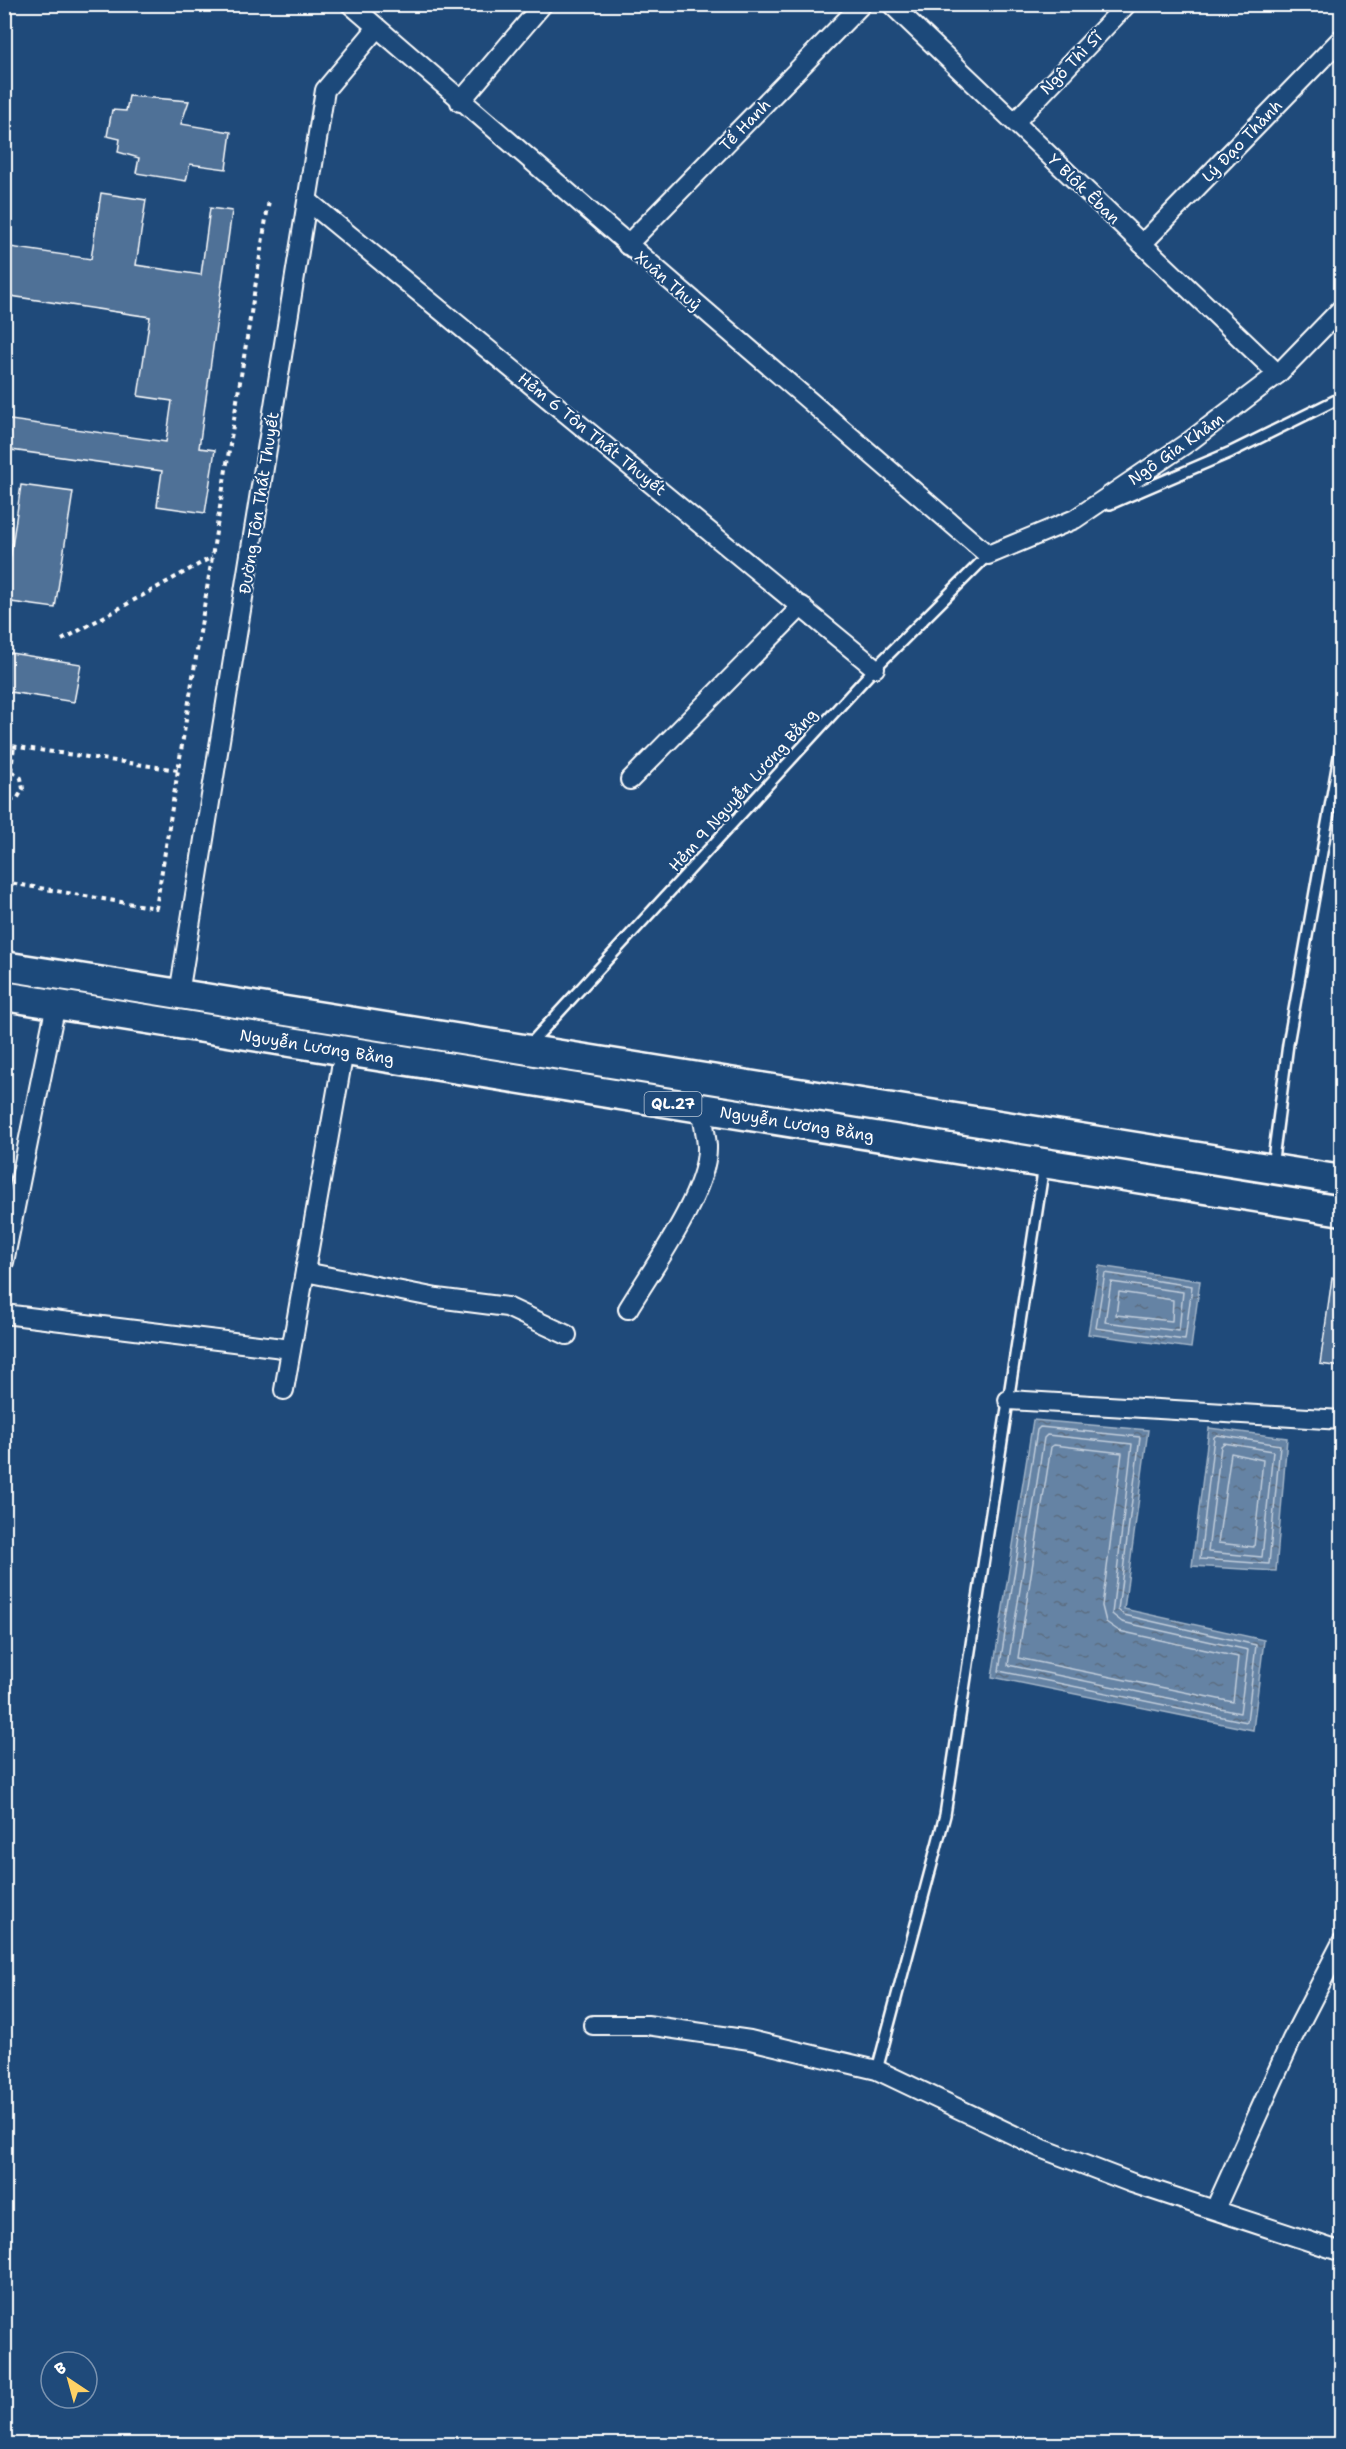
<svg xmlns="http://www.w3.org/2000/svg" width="1346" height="2449" font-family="'Shantell Sans',sans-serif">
  <defs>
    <pattern id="water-ripples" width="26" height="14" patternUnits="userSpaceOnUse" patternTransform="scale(1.5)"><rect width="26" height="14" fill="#6583a4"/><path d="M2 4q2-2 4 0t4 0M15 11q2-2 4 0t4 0" fill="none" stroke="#5b6d81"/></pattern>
  </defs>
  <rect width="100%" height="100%" fill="#1f4a7a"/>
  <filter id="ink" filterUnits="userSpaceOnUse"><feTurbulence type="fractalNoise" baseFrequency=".0167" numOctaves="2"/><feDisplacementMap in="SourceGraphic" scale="12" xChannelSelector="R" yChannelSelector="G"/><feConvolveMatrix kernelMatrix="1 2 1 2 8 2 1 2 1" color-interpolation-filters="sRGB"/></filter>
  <g filter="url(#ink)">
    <g fill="url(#water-ripples)" stroke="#a3b5c8" stroke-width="1.5">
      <polygon points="1099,1266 1200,1281 1191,1348 1088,1334"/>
      <polygon points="1033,1420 1148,1430 1124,1609 1264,1640 1253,1730 992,1677"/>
      <polygon points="1209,1428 1287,1438 1276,1571 1192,1566"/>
    </g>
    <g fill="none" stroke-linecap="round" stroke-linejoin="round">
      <g stroke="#c1cddb" stroke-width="1.5">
        <polygon points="1105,1273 1192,1286 1185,1340 1096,1328"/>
        <polygon points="1111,1282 1183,1292 1179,1331 1105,1322"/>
        <polygon points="1119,1292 1173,1300 1172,1321 1116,1315"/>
        <polygon points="1040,1427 1140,1437 1118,1610 1124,1615 1256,1645 1247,1722 999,1671 1037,1430"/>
        <polygon points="1047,1435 1132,1444 1112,1614 1122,1622 1248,1650 1240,1713 1008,1665 1044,1438"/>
        <polygon points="1217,1435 1280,1445 1269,1564 1200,1559 1214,1437"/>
        <polygon points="1224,1443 1273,1451 1262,1557 1208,1552 1221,1446"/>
        <polygon points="1054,1445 1122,1453 1102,1606 1106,1622 1119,1631 1238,1657 1233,1702 1018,1658 1051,1447"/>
        <polygon points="1231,1453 1263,1460 1254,1547 1218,1543"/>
      </g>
    </g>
    <g fill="#507197" stroke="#fff" stroke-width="1.5">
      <polygon points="129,96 189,101 181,124 231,132 226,169 190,164 186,181 136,173 139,158 118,152 120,139 107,136 112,110 126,111"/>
      <polygon points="101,193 146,200 136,265 201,275 210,208 232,211 199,448 215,450 205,513 157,506 162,471 4,449 4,419 166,442 172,401 138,396 150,317 4,295 4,246 91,259"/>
      <polygon points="21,485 73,492 55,608 4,601"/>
      <polygon points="4,652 81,664 74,702 4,691"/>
      <polygon points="1332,1278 1341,1279 1341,1367 1320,1364"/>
    </g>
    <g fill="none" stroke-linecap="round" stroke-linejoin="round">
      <g stroke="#fff" stroke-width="14">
        <g id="service">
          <polyline points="1110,504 1231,452 1342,397"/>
          <polyline points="529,1045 875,668 988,555"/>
          <polyline points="1272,1167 1288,1044 1342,739"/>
          <polyline points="877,2070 945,1815 1044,1165"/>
        </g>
      </g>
      <g stroke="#fff" stroke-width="22">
        <g id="minor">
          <polyline points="350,4 988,555 1075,519 1190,441 1278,374 1342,308"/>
          <polyline points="891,4 1278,374"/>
          <polyline points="460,102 543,4"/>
          <polyline points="1015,122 1127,4"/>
          <polyline points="308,201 875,668"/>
          <polyline points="1142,244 1342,38"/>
          <polyline points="627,245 862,4"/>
          <polyline points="630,780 802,606"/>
          <polyline points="179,994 325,90 376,29"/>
          <polyline points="4,1262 56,1004"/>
          <polyline points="305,1272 437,1298 507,1307 567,1335"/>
          <path d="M628,1309C652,1269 709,1191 707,1146C706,1133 703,1121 701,1108"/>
          <polyline points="4,1314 291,1349"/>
          <polyline points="284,1390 344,1051"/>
          <polyline points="1008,1400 1342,1420"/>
          <polyline points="593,2025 647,2025 750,2040 877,2070 1043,2149 1132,2183 1342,2252"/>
          <polyline points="1215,2209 1292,2039 1342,1942"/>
        </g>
      </g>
      <g stroke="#fff" stroke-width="33">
        <g id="primary">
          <polyline points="4,966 1342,1180"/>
          <polyline points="4,996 1342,1211"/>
        </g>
      </g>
      <g stroke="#fff" stroke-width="4" stroke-dasharray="4.5 4.5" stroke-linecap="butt">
        <polyline points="62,640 212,557"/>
        <polyline points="4,745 178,770"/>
        <polyline points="11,771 14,746"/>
        <polyline points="4,773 11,771 21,778 23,789 17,799 4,801"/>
        <polyline points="4,811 6,802"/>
        <polyline points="4,882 156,908 269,200"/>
      </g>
      <use href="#service" stroke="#1f4a7a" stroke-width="9"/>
      <use href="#minor" stroke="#1f4a7a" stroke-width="18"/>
      <use href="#primary" stroke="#1f4a7a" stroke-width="28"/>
    </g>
  </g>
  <g text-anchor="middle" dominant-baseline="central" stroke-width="4.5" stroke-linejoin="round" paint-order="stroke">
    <rect fill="#1f4a7a" stroke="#bcc9d7" stroke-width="1.5" x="644.5" y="1092" width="57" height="24" rx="4.5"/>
    <g font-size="15" font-weight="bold" fill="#fff">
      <text x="673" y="1104">QL.27</text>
    </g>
    <g font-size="16" fill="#fff" stroke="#1f4a7a">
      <text transform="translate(1071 63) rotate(-46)">Ngô Thì Sĩ</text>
      <text transform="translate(745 125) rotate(-46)">Tế Hanh</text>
      <text transform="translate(1242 141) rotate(-46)">Lý Đạo Thành</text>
      <text transform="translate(1084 189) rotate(44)">Y Blôk Êban</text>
      <text transform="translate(668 281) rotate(41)">Xuân Thuỷ</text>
      <text transform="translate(592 434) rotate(39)">Hẻm 6 Tôn Thất Thuyết</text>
      <text transform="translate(1176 449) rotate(-35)">Ngô Gia Khảm</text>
      <text transform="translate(259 503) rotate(-81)">Đường Tôn Thất Thuyết</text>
      <text transform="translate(743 790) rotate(-48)">Hẻm 9 Nguyễn Lương Bằng</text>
      <text transform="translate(317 1047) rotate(9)">Nguyễn Lương Bằng</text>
      <text transform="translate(797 1124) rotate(9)">Nguyễn Lương Bằng</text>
    </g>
  </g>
  <rect width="1346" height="2449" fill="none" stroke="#1f4a7a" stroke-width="24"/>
  <rect x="12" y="12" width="1322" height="2425" fill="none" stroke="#fff" stroke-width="2" filter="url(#ink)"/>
  <g transform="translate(69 2380) rotate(324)"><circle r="28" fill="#1f4a7a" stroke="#7992af" stroke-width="1.5"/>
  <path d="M0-4.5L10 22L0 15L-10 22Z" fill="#ffd166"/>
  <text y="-9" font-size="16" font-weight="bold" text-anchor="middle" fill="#ffffff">B</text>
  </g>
</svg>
